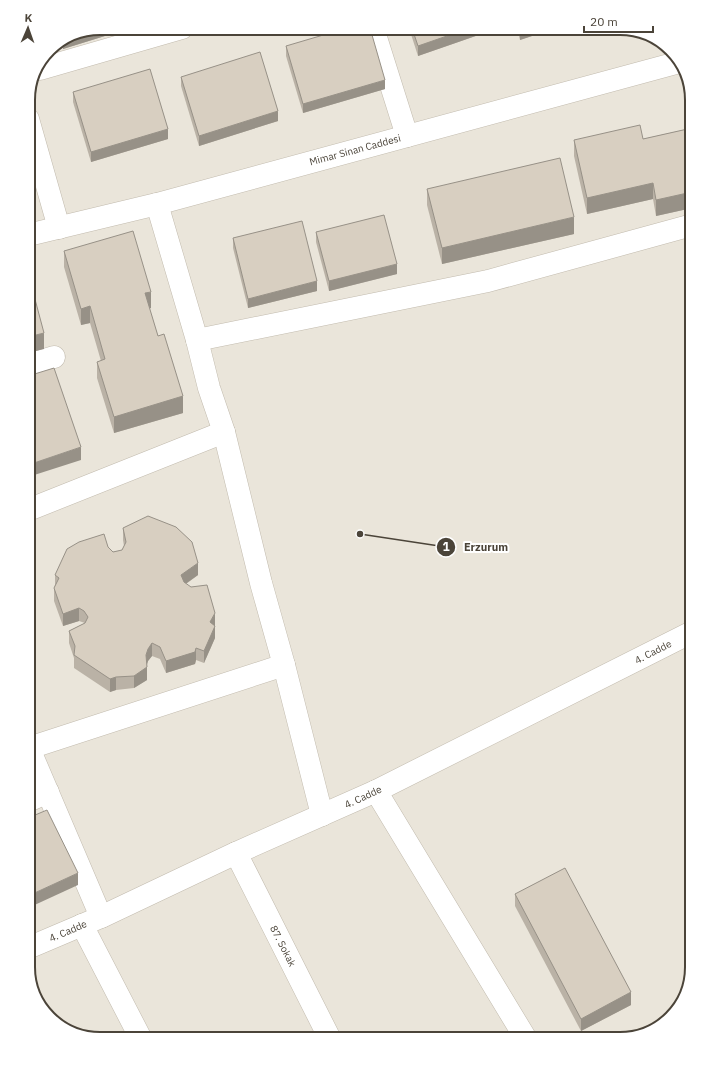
<svg xmlns="http://www.w3.org/2000/svg" width="720" height="1067" font-family="'IBM Plex Sans',sans-serif">
  <rect width="100%" height="100%" fill="#f6f3ec"/>
  <polygon fill="#eae5da" points="100,28 624,28 660,40 682,64 692,100 692,967 682,1003 656,1029 620,1039 96,1039 60,1027 38,1003 28,967 28,96 49,49 73,33"/>
  <g fill="none" stroke-linecap="round" stroke-linejoin="round">
    <g stroke="#c2bbae" stroke-width="23">
      <g id="minor">
        <polyline points="373,28 407,136"/>
        <polyline points="40,69 182,28"/>
        <polyline points="28,119 59,228"/>
        <polyline points="157,204 197,340 209,388 224,432 261,583 284,665 322,815"/>
        <polyline points="28,235 157,204 680,62"/>
        <polyline points="197,340 488,281 692,225"/>
        <polyline points="28,365 54,357"/>
        <polyline points="28,510 224,432"/>
        <polyline points="28,746 101,917"/>
        <polyline points="29,748 284,665"/>
        <polyline points="376,791 526,1039"/>
        <polyline points="28,801 48,792"/>
        <polyline points="236,853 330,1039"/>
        <polyline points="82,925 141,1039"/>
        <polyline points="28,948 101,917 236,853 376,791 692,632"/>
      </g>
    </g>
    <use href="#minor" stroke="#fff" stroke-width="22"/>
  </g>
  <g fill="#bab2a6">
    <polygon points="121,28 121,31 63,49 61,41 73,33"/>
    <polygon points="409,28 490,28 490,31 418,56"/>
    <polygon points="517,28 556,28 520,40"/>
    <polygon points="286,46 385,89 303,113 286,56"/>
    <polygon points="181,77 278,121 199,146 181,86"/>
    <polygon points="73,92 168,139 91,162 73,102"/>
    <polygon points="692,128 692,208 656,216 653,199 587,214 574,156 574,140 643,139"/>
    <polygon points="427,189 574,234 442,264 427,205"/>
    <polygon points="316,232 397,274 329,291 316,242"/>
    <polygon points="233,238 317,291 248,308 233,248"/>
    <polygon points="64,251 151,308 149,308 158,336 183,413 114,433 97,378 97,362 101,361 90,323 81,325 64,267"/>
    <polygon points="123,528 198,575 186,584 215,625 215,638 204,663 196,660 195,664 166,673 160,659 152,656 148,661 147,664 147,680 134,688 116,690 110,692 74,668 74,658 69,643 69,631 85,623 79,621 63,626 54,601 54,588 55,585 55,575 108,547 113,552 122,550 124,546 123,540"/>
    <polygon points="515,894 631,1005 581,1031 515,906"/>
  </g>
  <g fill="#979187">
    <polygon points="101,28 121,28 121,31 63,49 63,40"/>
    <polygon points="470,28 490,28 490,31 418,56 418,46"/>
    <polygon points="526,28 556,28 520,40 520,30"/>
    <polygon points="385,80 385,89 303,113 303,104"/>
    <polygon points="278,111 278,121 199,146 199,136"/>
    <polygon points="168,129 168,139 91,162 91,152"/>
    <polygon points="653,183 653,199 587,214 587,198"/>
    <polygon points="692,192 692,208 656,216 656,200"/>
    <polygon points="574,217 574,234 442,264 442,248"/>
    <polygon points="397,264 397,274 329,291 329,281"/>
    <polygon points="317,281 317,291 248,308 248,299"/>
    <polygon points="151,292 151,308 145,310 145,293"/>
    <polygon points="90,306 90,323 81,325 81,309"/>
    <polygon points="44,333 44,349 28,353 28,337"/>
    <polygon points="183,396 183,413 114,433 114,417"/>
    <polygon points="81,447 81,460 28,477 28,465"/>
    <polygon points="198,563 198,575 181,587 181,575"/>
    <polygon points="79,608 79,621 63,626 63,614"/>
    <polygon points="215,613 215,625 210,635 210,622"/>
    <polygon points="215,626 215,638 204,663 204,651"/>
    <polygon points="152,643 152,656 148,661 146,667 146,655 148,649"/>
    <polygon points="196,648 196,660 195,664 166,673 166,661"/>
    <polygon points="147,667 147,680 134,688 134,676"/>
    <polygon points="116,677 116,690 110,692 110,679"/>
    <polygon points="78,873 78,885 28,908 28,896"/>
    <polygon points="631,992 631,1005 581,1031 581,1019"/>
  </g>
  <g fill="#d8cfc1" stroke="#979187">
    <polygon points="101,28 63,40 73,33"/>
    <polygon points="347,28 370,28 385,80 303,104 286,46"/>
    <polygon points="412,28 470,28 418,46"/>
    <polygon points="520,28 526,28 520,30"/>
    <polygon points="260,52 278,111 199,136 181,77"/>
    <polygon points="150,69 168,129 91,152 73,92"/>
    <polygon points="640,125 643,139 692,128 692,192 656,200 653,183 587,198 574,140"/>
    <polygon points="560,158 574,217 442,248 427,189"/>
    <polygon points="384,215 397,264 329,281 316,232"/>
    <polygon points="302,221 317,281 248,299 233,238"/>
    <polygon points="133,231 151,292 145,293 158,336 164,334 183,396 114,417 97,362 105,359 90,306 81,309 64,251"/>
    <polygon points="28,273 44,333 28,337"/>
    <polygon points="54,368 81,447 28,465 28,376"/>
    <polygon points="148,516 176,527 192,542 198,563 181,575 184,582 191,587 207,585 215,613 210,622 215,626 204,651 196,648 195,652 166,661 160,647 152,643 148,649 146,655 147,667 134,676 116,677 110,679 74,655 75,646 69,631 85,623 88,617 84,611 79,608 63,614 54,588 59,578 55,575 67,549 79,542 104,534 108,547 113,552 122,550 126,542 123,528"/>
    <polygon points="47,810 78,873 28,896 28,818"/>
    <polygon points="565,868 631,992 581,1019 515,894"/>
  </g>
  <g text-anchor="middle" dominant-baseline="central" stroke-width="4" stroke-linejoin="round" paint-order="stroke">
    <g font-size="10" fill="#4b4439" stroke="#fff">
      <text transform="translate(355 150) rotate(-15)">Mimar Sinan Caddesi</text>
      <text transform="translate(653 652) rotate(-27)">4. Cadde</text>
      <text transform="translate(363 797) rotate(-25)">4. Cadde</text>
      <text transform="translate(68 931) rotate(-23)">4. Cadde</text>
      <text transform="translate(283 946) rotate(63)">87. Sokak</text>
    </g>
  </g>
  <path d="M0 0H720V1067H0ZM100 35H620A65 65 0 0 1 685 100V967A65 65 0 0 1 620 1032H100A65 65 0 0 1 35 967V100A65 65 0 0 1 100 35Z" fill="#fff" fill-rule="evenodd"/>
  <path fill="none" stroke="#4b4439" stroke-width="2" d="M100 35H620A65 65 0 0 1 685 100V967A65 65 0 0 1 620 1032H100A65 65 0 0 1 35 967V100A65 65 0 0 1 100 35Z"/>
  <path fill="none" stroke="#4b4439" stroke-width="1.5" d="M360 534L446 547"/>
  <g fill="#4b4439" stroke="#fff" stroke-width="1.5">
    <circle cx="360" cy="534" r="4"/>
    <circle cx="446" cy="547" r="10"/>
  </g>
  <g font-size="12" text-anchor="middle" font-weight="bold" fill="#fff">
    <text x="446" y="551">1</text>
  </g>
  <g font-size="11" text-anchor="middle" font-weight="bold" fill="#4b4439" stroke="#fff" stroke-width="4" stroke-linejoin="round" paint-order="stroke">
    <text x="486" y="551">Erzurum</text>
  </g>
  <g transform="translate(28 28) rotate(2)" stroke="#ffffff" stroke-width="3" paint-order="stroke">
  <path d="M0-3L7 15L0 10L-7 15Z" fill="#4b4439"/>
  <text y="-6" font-size="11" font-weight="bold" text-anchor="middle" fill="#4b4439">K</text>
  </g>
  <path d="M584 26v6h69v-6" fill="none" stroke="#4b4439" stroke-width="2"/>
  <text x="590" y="26" font-size="12" fill="#4b4439" stroke="#ffffff" stroke-width="3" paint-order="stroke">20 m</text>
</svg>
